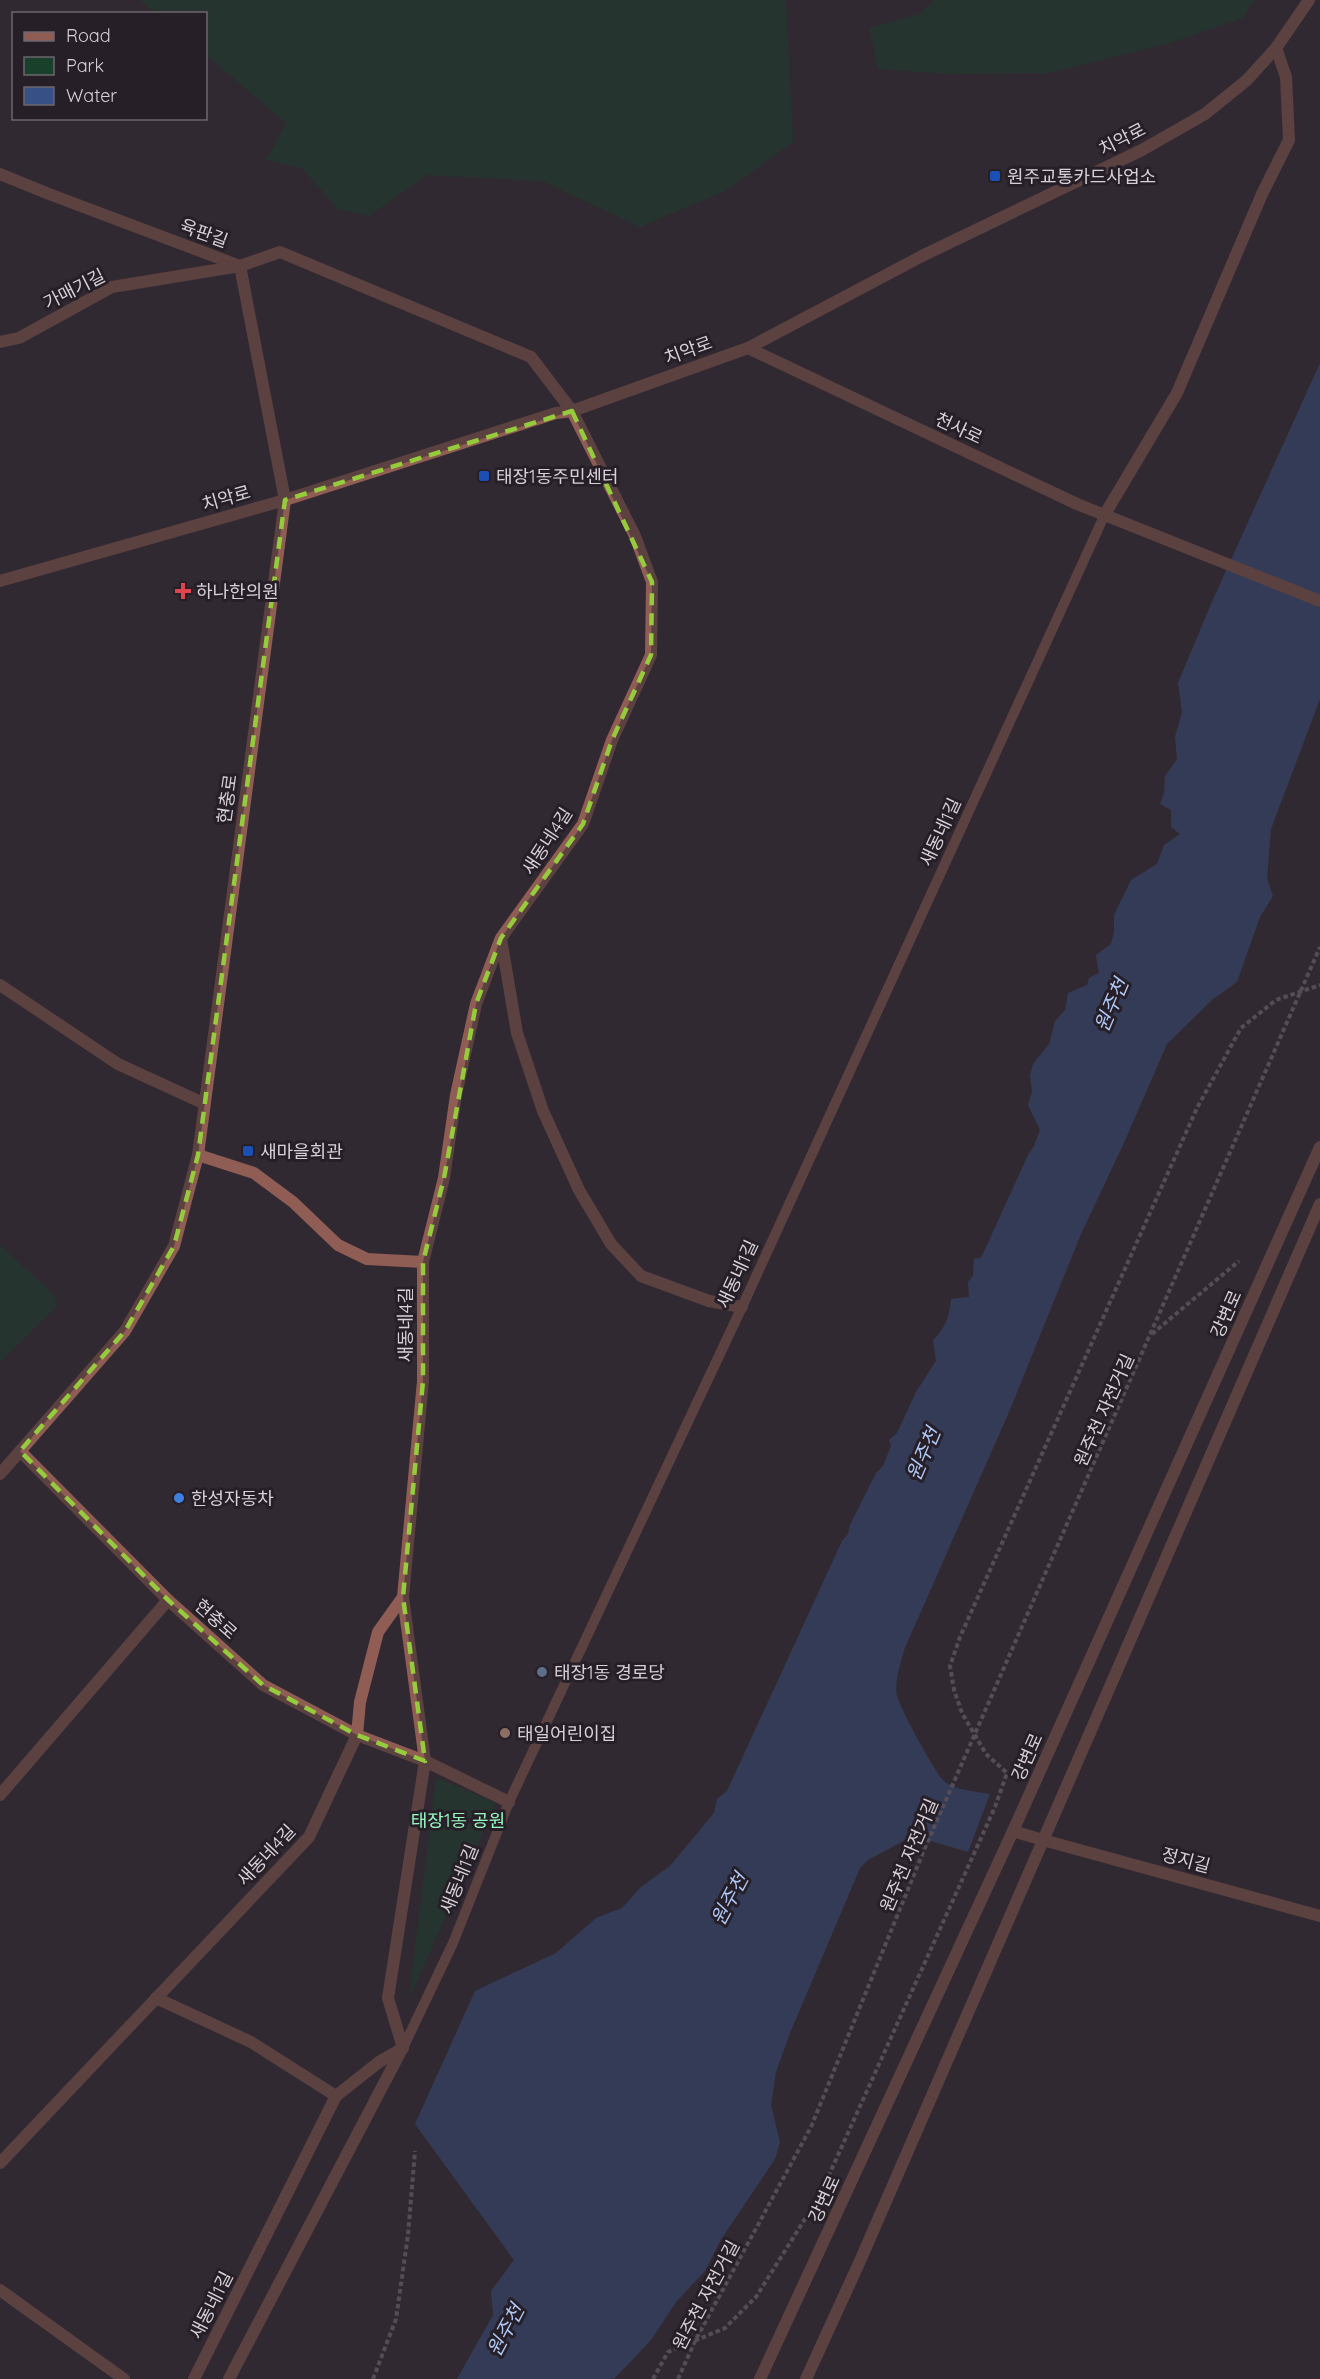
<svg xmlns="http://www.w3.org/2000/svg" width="1320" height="2379" font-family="Quicksand,'Noto Sans KR',sans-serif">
  <rect width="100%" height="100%" fill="#312932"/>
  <g fill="#18402b">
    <polygon points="140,0 786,0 793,142 725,191 640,227 542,181 427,175 369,216 338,209 302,168 266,160 286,123 206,55 206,14 156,13"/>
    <polygon points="934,0 1254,0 1243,18 1167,44 1048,73 950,74 878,69 869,28 920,14"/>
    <polygon points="0,1245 54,1295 57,1306 0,1362"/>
    <polygon points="436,1778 496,1803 409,1999"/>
  </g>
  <path fill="#375186" d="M1320,363V699L1271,829L1267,879L1273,896L1260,917L1237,982L1213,999L1167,1044L1123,1145L1081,1234L1009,1412L904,1650C901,1664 894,1681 897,1696C900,1708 936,1775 945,1782C958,1791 975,1791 990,1794L968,1852L921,1838L907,1839L868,1860L860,1868L790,2033L776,2072L771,2105L780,2142L775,2159L720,2241L705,2271L676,2302L651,2340L614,2379H457L493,2315L491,2291L514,2260L415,2124L475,1991L556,1953L596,1918L622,1908L641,1887L670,1866L714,1813L717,1799L727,1791L842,1541L848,1534L850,1525L876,1473L883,1466L891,1446L889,1440L897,1433L916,1392L936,1361L933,1340C945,1330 950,1314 951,1299L969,1297L968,1282L973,1276L974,1259L981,1258L1028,1155L1034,1146L1040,1130L1028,1105L1032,1092L1030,1075L1033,1064L1049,1044L1055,1021L1065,1010L1068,993L1087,985L1089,978L1099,973L1096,955L1111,944L1114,932V915L1131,880L1157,864L1164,845L1180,834L1171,827V810L1160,804L1164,793L1165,776L1177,759L1175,737L1182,712L1178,683L1211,604Z"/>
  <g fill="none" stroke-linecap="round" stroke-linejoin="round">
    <g stroke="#7f7880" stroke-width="4" stroke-dasharray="4.5 3" stroke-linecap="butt">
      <polyline points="1152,1334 1239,1261"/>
      <polyline points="373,2379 396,2319 408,2235 415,2151"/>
      <polyline points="653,2379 668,2352 725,2328 756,2297 820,2195 995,1807 1007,1773 986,1754 962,1713 954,1690 950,1666 960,1637 1197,1108 1241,1028 1276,1000 1320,985"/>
      <polyline points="678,2379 695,2341 811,2127 924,1850 1320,947"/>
    </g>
    <polyline stroke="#905d54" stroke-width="10" points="403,2048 453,1943 509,1802 742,1307 1105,514"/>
    <g stroke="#905d54" stroke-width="12">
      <polyline points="0,174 49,194 240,266 285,500"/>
      <polyline points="0,342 19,338 112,287 240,266 280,252 531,357 572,411 635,536 652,582 651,655 612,740 583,824 501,938 476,1004 456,1095 444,1178 423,1262 423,1381 403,1597 378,1632 360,1702 357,1735 309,1837 0,2163"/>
      <polyline points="1105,514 1177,393 1262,194 1289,140 1286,77 1276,48"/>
      <polyline points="501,939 517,1033 543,1111 579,1190 611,1244 641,1276 709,1301 742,1307"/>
      <polyline points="0,985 118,1064 203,1103"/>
      <polyline points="198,1155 254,1173 293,1202 338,1245 367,1259 423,1262"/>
      <polyline points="20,1451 168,1600 263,1685 357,1735 425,1761 509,1802"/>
      <polyline points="0,1795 168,1600"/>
      <polyline points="1043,1840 1320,1916"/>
      <polyline points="156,1998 251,2042 336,2096"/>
      <polyline points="403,2048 388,1998 425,1761 403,1597"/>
      <polyline points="0,2290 124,2379"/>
      <polyline points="194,2379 336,2096 379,2062 403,2048"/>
      <polyline points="229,2379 402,2049"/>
    </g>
    <g stroke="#905d54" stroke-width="12">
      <polyline points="748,348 1077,504 1320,601"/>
      <polyline points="0,581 285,500 556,413 572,411 748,348 922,256 1142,150 1205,114 1247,80 1276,48 1309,0"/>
      <polyline points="0,1474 125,1331 174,1246 198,1155 285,500"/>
      <polyline points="1013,1831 1043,1840"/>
      <polyline points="760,2379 1013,1831 1320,1147"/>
      <polyline points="806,2379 860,2261 1320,1204"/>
    </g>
  </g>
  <path d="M0 0H1320V2379H0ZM572,411L652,582L651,655L612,740L583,824L501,938L476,1004L444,1178L423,1262V1381L403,1597L425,1761L357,1735L263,1685L168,1600L20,1451L125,1331L174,1246L198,1155L285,500Z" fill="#312932" fill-opacity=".55" fill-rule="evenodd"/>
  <path fill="none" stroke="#95cc3b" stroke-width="4.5" stroke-dasharray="12 8" stroke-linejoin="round" d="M572,411L652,582L651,655L612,740L583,824L501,938L476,1004L444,1178L423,1262V1381L403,1597L425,1761L357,1735L263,1685L168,1600L20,1451L125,1331L174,1246L198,1155L285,500Z"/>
  <g fill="#1a4fb4" stroke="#271f28" stroke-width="2">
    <rect x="989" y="170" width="12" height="12" rx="3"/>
    <rect x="478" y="470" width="12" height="12" rx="3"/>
    <rect x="242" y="1145" width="12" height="12" rx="3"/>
  </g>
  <path fill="#e0444e" stroke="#271f28" stroke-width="2" d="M180 582h6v6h6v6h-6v6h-6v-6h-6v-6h6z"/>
  <circle fill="#3f7fe0" stroke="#271f28" stroke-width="2" cx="179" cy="1498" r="6"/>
  <circle fill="#5c6f8a" stroke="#271f28" stroke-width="2" cx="542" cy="1672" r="6"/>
  <circle fill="#8d6e63" stroke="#271f28" stroke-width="2" cx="505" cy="1733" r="6"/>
  <g text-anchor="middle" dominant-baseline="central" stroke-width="6" stroke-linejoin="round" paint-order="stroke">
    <g font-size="18" fill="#d7d1d7" stroke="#271f28">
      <text transform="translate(1122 139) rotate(-27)">치악로</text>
      <text transform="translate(204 233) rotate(20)">육판길</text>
      <text transform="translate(74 289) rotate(-27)">가매기길</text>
      <text transform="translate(688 350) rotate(-20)">치악로</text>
      <text transform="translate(959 428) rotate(25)">천사로</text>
      <text transform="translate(226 498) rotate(-16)">치악로</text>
      <text transform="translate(227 799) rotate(-82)">현충로</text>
      <text transform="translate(940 832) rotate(-65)">새동네1길</text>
      <text transform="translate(547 841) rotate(-57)">새동네4길</text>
      <text transform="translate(737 1274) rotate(-65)">새동네1길</text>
      <text transform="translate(1226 1314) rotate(-66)">강변로</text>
      <text transform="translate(405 1325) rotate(-90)">새동네4길</text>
      <text transform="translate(1104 1410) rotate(-66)">원주천 자전거길</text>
      <text transform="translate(216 1619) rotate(42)">현충로</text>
      <text transform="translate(1027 1757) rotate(-66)">강변로</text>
      <text transform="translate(266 1855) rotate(-47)">새동네4길</text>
      <text transform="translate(909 1855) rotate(-67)">원주천 자전거길</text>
      <text transform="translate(1186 1860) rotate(15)">정지길</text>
      <text transform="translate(459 1879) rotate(-68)">새동네1길</text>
      <text transform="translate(824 2199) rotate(-65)">강변로</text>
      <text transform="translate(706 2295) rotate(-62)">원주천 자전거길</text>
      <text transform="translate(211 2305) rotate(-63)">새동네1길</text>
    </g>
    <g font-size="18" fill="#d7d1d7" stroke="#271f28" text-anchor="start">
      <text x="1007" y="176">원주교통카드사업소</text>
      <text x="496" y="476">태장1동주민센터</text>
      <text x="196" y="591">하나한의원</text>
      <text x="260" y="1151">새마을회관</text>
      <text x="191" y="1498">한성자동차</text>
      <text x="554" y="1672">태장1동 경로당</text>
      <text x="517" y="1733">태일어린이집</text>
    </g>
    <g font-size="18" fill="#95f8bf" stroke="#271f28">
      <text x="458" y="1820">태장1동 공원</text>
    </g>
    <g font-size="20" font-style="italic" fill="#aec8f8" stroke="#271f28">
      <text transform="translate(1111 1005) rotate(-67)">원주천</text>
      <text transform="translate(923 1454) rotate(-67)">원주천</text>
      <text transform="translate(729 1899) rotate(-62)">원주천</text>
      <text transform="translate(505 2330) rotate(-62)">원주천</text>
    </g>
  </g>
  <rect x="12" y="12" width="195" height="108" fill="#271f28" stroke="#6d666e" stroke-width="1.5"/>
  <rect x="24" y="32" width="30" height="9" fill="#905d54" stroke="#6d666e" stroke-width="1.5"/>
  <text x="66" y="42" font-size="18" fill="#d7d1d7">Road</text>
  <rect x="24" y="57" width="30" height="18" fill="#18402b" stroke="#6d666e" stroke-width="1.5"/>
  <text x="66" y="72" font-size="18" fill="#d7d1d7">Park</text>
  <rect x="24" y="87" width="30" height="18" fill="#375186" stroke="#6d666e" stroke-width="1.5"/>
  <text x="66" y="102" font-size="18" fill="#d7d1d7">Water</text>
</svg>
